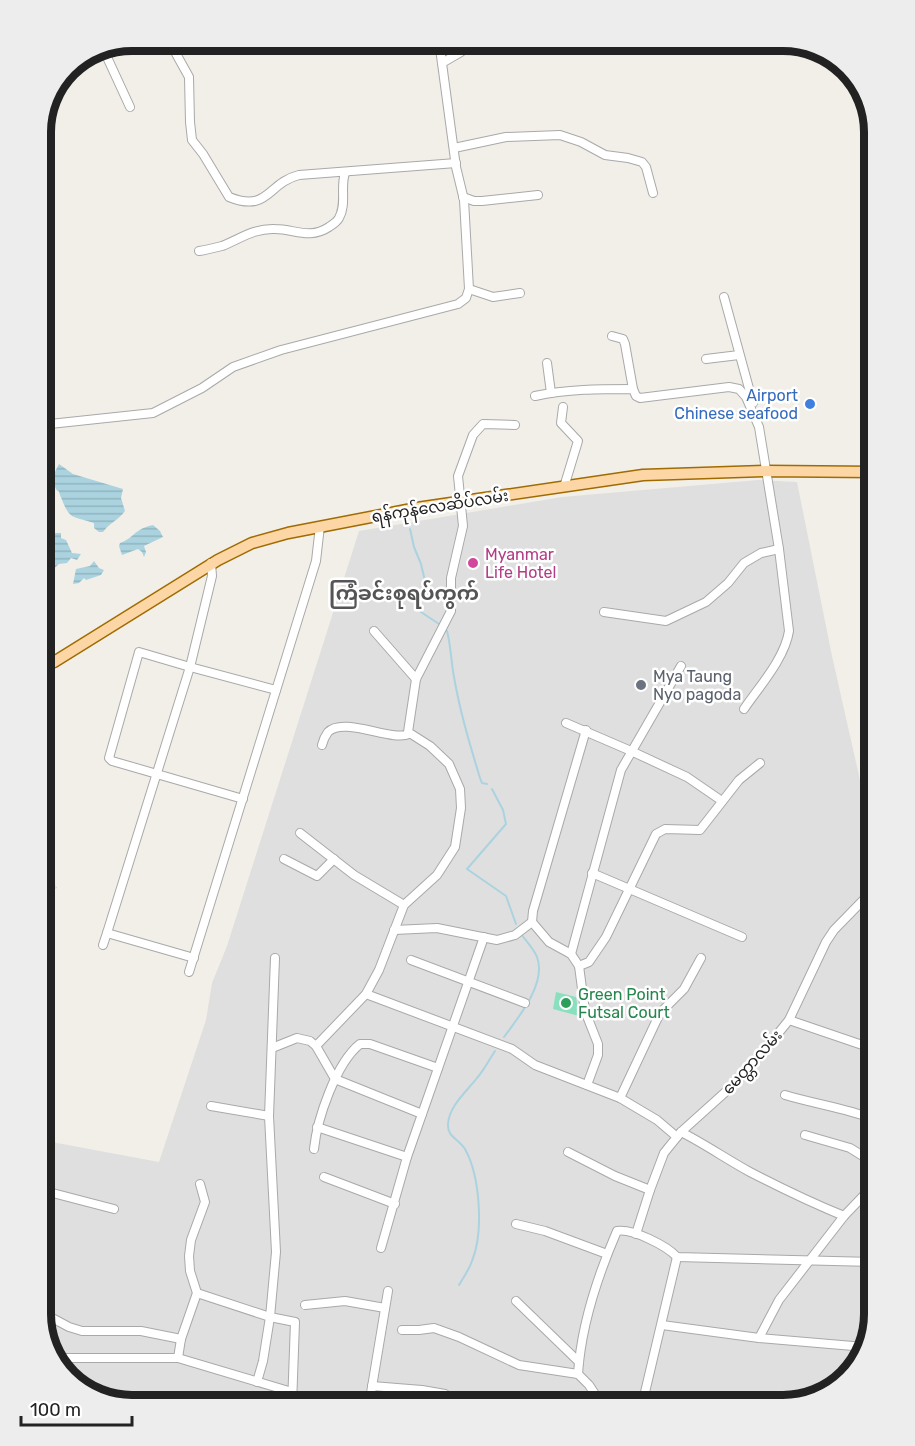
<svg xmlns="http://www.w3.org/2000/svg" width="915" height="1446" font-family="Rubik,'Noto Sans Myanmar',sans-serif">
  <defs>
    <pattern id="industrial-furrows" width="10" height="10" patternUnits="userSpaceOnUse" patternTransform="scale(1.5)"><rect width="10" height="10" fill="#ebdbe8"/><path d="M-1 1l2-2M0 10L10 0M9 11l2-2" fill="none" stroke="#c9bcc7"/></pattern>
    <pattern id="water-rules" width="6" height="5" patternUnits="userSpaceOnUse" patternTransform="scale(1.5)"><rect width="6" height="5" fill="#aad3df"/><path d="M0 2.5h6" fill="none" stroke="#92b5bf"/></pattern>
  </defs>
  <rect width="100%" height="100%" fill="#f2efe9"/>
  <polygon fill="#e0dfdf" points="758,480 797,482 832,656 862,789 874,819 874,1314 859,1364 824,1396 783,1405 127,1405 82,1390 50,1355 41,1314 41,1140 159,1162 206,1020 212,983 227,946 359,531 562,497"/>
  <polygon fill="url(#industrial-furrows)" points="41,856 57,888 41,893"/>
  <polygon fill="#88e0be" points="556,992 576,997 579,1016 553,1009"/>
  <g fill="url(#water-rules)">
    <path d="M59,464L73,474L123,489L121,498L125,511C119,520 109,523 103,532H99L94,528V523C69,515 70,520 60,495C57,486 59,495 55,487C51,480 55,471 59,464Z"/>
    <polygon points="41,516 51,523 55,533 61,533 61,538 66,540 72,553 81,554 77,560 71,558 67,563 59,564 49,573 47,572 41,577"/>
    <path d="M153,525L160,531L163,537L144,546L146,552L144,557L142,552L138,549L122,555L119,546L120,543C134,538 134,529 153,525Z"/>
    <polygon points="94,561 99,568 104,570 101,575 86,580 84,578 79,583 73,584 76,569 90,566"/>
  </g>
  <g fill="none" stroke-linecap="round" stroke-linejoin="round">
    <g stroke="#aad3df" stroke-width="2">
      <polyline points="410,529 414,547 421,564 425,581 419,603 421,612 439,624"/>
      <path d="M447,631C451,646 451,662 454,677C460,712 470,745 480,778L482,783L487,784"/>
      <polyline points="492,789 503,810 506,824 467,869 506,896 516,924"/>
      <path d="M504,1037C518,1018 547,983 537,957C534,949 526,941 521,934"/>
      <path d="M459,1285C463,1278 469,1270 472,1261C484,1232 480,1176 465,1149C459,1139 447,1137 448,1124C449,1106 467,1091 477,1078C484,1070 489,1060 495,1051"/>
    </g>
    <g stroke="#a9a9a9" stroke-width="10">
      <g id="minor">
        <path d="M169,41L189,77L190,122L192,140L203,154L229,197C269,213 267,183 299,175L456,163"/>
        <polyline points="101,53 106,55 129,42"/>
        <polyline points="106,55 130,107"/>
        <polyline points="442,63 461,52 463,41"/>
        <polyline points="454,148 506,137 560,135 581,142 605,155 628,158 642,162 646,167 653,193"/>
        <polyline points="463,197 474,201 482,201 538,195"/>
        <path d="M199,251C206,250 214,248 222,246C240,239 254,228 275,229C295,229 309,240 329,227C332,225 337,222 339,218C347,204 340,187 345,173"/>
        <polyline points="469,289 493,297 520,293"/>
        <polyline points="724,297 753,403"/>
        <polyline points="612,336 623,339 625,344 633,389"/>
        <polyline points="706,359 739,355"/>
        <polyline points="547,363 551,393"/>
        <path d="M535,396C567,389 600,389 633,389L636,396L640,398L729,387L739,389L746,397L759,427L779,549L789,631C785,658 759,687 744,709"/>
        <polyline points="563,407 561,423 578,441 564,487"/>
        <polyline points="41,428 50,424 153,413 202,388 233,367 281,350 458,304 466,298 469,289 464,200 456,167 439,41"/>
        <polyline points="211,563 212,576 190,667 276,690"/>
        <polyline points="604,612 666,621 706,602 728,583 744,563 761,553 779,549"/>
        <polyline points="374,631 416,679"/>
        <polyline points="566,723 631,751 687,777 722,801"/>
        <path d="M322,745C323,741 325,736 328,732C344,716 392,742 409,734"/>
        <polyline points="300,833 354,875 404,905"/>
        <polyline points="284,859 317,876 334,859"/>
        <polyline points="592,873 742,937"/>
        <polyline points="394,930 437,928 497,940 515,935 532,922"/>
        <polyline points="107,933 194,958"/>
        <polyline points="103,945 107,933 190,667 139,652 109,758 112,761 243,799"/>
        <polyline points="571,954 621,770 681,666"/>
        <polyline points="411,960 525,1003"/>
        <polyline points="579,966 589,962 606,937 656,834 665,829 700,830 739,780 760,763"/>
        <polyline points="579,966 571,954 549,942 532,922 533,911 586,730"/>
        <polyline points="579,966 585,1011 598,1044 598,1055 587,1085"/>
        <polyline points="189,972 316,561 320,526"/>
        <polyline points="366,994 512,1049 535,1065 620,1098 657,1120 677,1137"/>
        <polyline points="789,1020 874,1049"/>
        <polyline points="316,1046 366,994 379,970 404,905 437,875 455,847 461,808 460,789 449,764 430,746 408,732 416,679 451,611 451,578 463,526 458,476 473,435 483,424 515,425"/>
        <polyline points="272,1048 297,1038 310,1041 316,1046 335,1079 422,1114"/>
        <path d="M785,1095C815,1104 845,1108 874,1119"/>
        <polyline points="620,1098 660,1013 684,989 701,958"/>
        <polyline points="211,1106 269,1116"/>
        <polyline points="317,1127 407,1157"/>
        <path d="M681,1132C705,1144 726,1159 750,1172C781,1188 812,1203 844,1216"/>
        <polyline points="805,1135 850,1148 874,1163"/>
        <path d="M314,1149C317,1119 336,1063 360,1044H370L438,1068"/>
        <polyline points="568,1152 615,1176 650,1190"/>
        <polyline points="324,1177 395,1204"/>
        <polyline points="41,1190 114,1209"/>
        <polyline points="516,1224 545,1231 607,1254"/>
        <polyline points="636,1234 650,1190 664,1153 681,1132 731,1087 763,1052 789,1020 826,942 834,930 873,890"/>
        <polyline points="381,1248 407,1157 484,937"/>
        <polyline points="197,1293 190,1271 189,1256 191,1240 205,1202 200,1184"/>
        <polyline points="516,1301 579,1362"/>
        <polyline points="305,1305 345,1301 385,1308"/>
        <polyline points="41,1312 69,1327 82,1331 141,1331 181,1339"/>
        <polyline points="662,1325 759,1338 865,1347"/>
        <polyline points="402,1330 419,1330 434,1328 459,1337 519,1365 578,1374 589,1385 602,1405"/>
        <polyline points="759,1338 779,1300 844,1216 867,1192 874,1187"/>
        <polyline points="53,1358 178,1358 292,1392"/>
        <polyline points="178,1358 181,1339 197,1293 270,1317 295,1322 292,1405"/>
        <path d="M578,1374C581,1327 598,1275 617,1231C632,1228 667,1246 677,1257L874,1262"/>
        <polyline points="257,1382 263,1361 270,1317 276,1252 269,1116 275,958"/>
        <polyline points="372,1386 422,1390 445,1394"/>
        <polyline points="369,1405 388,1291"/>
        <polyline points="642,1405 677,1257"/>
      </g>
    </g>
    <g stroke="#a06b00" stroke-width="13">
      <polyline id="major" points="41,667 54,662 218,560 252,543 288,533 417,508 643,475 766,471 874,472"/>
    </g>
    <use href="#minor" stroke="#fff" stroke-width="8"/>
    <use href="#major" stroke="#fcd6a4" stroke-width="10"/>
  </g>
  <circle fill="#3f7fe0" stroke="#fff" stroke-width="2" cx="810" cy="404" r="6"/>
  <circle fill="#d1479c" stroke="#fff" stroke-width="2" cx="473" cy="563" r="6"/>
  <circle fill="#6b7280" stroke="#fff" stroke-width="2" cx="641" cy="685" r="6"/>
  <circle fill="#2e9e5b" stroke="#fff" stroke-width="2" cx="566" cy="1003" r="6"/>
  <g text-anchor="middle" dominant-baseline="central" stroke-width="5" stroke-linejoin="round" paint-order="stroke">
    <g font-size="16" fill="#366cbe" stroke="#fff" text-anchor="end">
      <text x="798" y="395">Airport<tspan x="798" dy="18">Chinese seafood</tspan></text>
    </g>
    <g font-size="16" fill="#222" stroke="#fff">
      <text transform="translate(440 506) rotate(-9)">ရန်ကုန်လေဆိပ်လမ်း</text>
      <text transform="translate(752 1062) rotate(-48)">မေတ္တာလမ်း</text>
    </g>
    <g font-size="16" fill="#b23c85" stroke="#fff" text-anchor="start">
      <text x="485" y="554">Myanmar<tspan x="485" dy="18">Life Hotel</tspan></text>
    </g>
    <g font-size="16" fill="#5b616d" stroke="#fff" text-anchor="start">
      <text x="653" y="676">Mya Taung<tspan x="653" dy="18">Nyo pagoda</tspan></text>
    </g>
    <g font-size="16" fill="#27864d" stroke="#fff" text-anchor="start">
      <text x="578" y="994">Green Point<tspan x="578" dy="18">Futsal Court</tspan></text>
    </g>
    <g font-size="20" font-weight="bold" fill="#555" stroke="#fff">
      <text x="404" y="593">ကြံခင်းစုရပ်ကွက်</text>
    </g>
  </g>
  <path d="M0 0H915V1446H0ZM132 51H783A81 81 0 0 1 864 132V1314A81 81 0 0 1 783 1395H132A81 81 0 0 1 51 1314V132A81 81 0 0 1 132 51Z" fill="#ededed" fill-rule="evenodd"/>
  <path fill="none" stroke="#222" stroke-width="8" d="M132 51H783A81 81 0 0 1 864 132V1314A81 81 0 0 1 783 1395H132A81 81 0 0 1 51 1314V132A81 81 0 0 1 132 51Z"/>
  <path d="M21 1416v9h111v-9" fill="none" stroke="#222222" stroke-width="3"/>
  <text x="30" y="1416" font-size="18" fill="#222222" stroke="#ffffff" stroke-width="4.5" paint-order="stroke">100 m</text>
</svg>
